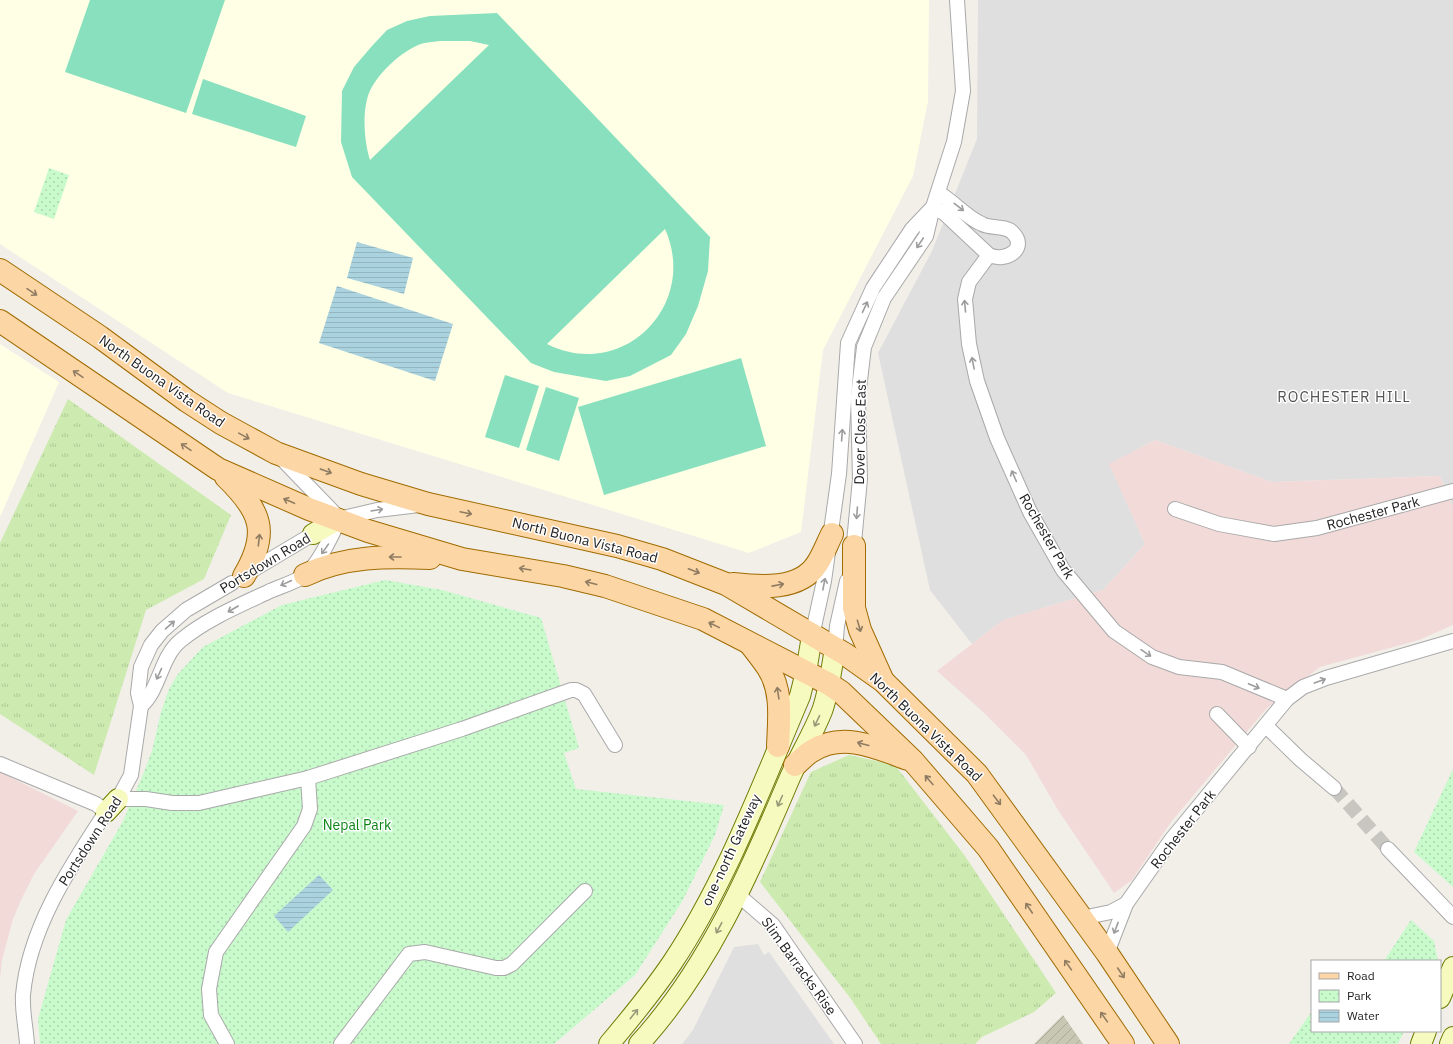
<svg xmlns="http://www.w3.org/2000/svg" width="1453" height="1044" font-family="'IBM Plex Sans',sans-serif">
  <defs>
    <pattern id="construction-furrows" width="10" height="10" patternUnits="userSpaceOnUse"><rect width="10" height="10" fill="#c7c7b4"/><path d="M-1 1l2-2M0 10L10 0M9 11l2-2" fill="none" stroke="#abab9a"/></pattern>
    <pattern id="grass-tufts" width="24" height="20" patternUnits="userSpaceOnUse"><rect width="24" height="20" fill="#cdebb0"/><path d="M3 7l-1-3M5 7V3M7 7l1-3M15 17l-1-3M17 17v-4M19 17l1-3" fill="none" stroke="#b0c997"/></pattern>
    <pattern id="park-dots" width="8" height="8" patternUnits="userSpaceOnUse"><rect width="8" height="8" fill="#c8facc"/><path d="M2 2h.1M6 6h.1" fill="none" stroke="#acd6af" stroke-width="1.8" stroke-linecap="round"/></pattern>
    <pattern id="water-rules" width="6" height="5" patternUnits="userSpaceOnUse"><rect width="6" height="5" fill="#aad3df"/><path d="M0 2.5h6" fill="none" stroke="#92b5bf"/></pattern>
  </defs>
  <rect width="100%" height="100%" fill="#f2efe9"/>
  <g fill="#e0dfdf">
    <polygon points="978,0 1453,0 1453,507 1440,476 1272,482 1155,440 1110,464 1145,544 1103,590 1003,620 972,644 930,590 878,353 932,251 977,139"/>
    <polygon points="758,944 764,955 769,952 834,1044 682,1044 693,1030 734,947"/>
  </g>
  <g fill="#f2dad9">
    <polygon points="1155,440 1272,482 1440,476 1453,507 1453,625 1419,640 1320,667 1267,708 1171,822 1132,880 1114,893 1058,810 1026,755 981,710 937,671 1003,620 1103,590 1145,544 1109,464"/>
    <polygon points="0,772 78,811 34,874 21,900 13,919 2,960 0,979"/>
  </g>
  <g fill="#ffffe5">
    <polygon points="0,0 929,0 928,101 913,176 823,350 801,532 749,553 228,393 0,244"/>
    <polygon points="0,344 59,382 0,517"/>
  </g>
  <polygon fill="url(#construction-furrows)" points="1063,1015 1083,1044 1034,1044"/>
  <g fill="url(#grass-tufts)">
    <polygon points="68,399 231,515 204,579 146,610 94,775 0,714 0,543"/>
    <polygon points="849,755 895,765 965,856 1056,993 1034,1012 982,1037 975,1044 881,1044 851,999 760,882 811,772"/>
  </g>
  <g fill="url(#park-dots)">
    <polygon points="49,168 69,175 54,219 34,212"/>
    <polygon points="385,580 442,590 541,618 579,748 564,753 576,789 724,805 715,835 683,900 635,975 554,1044 40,1044 38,1019 66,920 123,821 144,772 152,751 161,712 169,689 178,674 203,647 282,605"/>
    <polygon points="1453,769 1453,887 1414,852"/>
    <polygon points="1411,920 1434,941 1438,961 1384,961"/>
    <polygon points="1312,1011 1312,1031 1404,1031 1398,1044 1289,1044"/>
  </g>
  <g fill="#88e0be" fill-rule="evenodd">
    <polygon points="90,0 225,0 186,113 65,72"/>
    <path d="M497,13L710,237L708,271L698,306L686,334L671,355L630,376L606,381L554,372L531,363L352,177L341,142L342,91L354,67L372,46L387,30L407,21L430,16ZM440,41H470L489,45L370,160C364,142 362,111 369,93C378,73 398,55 416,46C423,42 433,42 440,41ZM665,229C699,305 623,382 547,344Z"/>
    <polygon points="203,79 306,116 296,147 192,114"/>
    <polygon points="741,358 766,446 604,495 578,407"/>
    <polygon points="505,375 539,386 519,448 485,437"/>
    <polygon points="546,387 579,398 559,461 526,450"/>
  </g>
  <g fill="url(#water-rules)">
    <polygon points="357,242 413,258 404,294 347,278"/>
    <polygon points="337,286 453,324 435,381 319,343"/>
    <polygon points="319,875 333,890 288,932 274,916"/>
  </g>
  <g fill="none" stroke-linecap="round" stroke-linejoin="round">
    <polyline stroke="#c8c6c1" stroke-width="14" stroke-dasharray="14 7" stroke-linecap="butt" points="1334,788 1388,849"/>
    <g stroke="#a9a9a9" stroke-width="16">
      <g id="street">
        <path d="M933,207L944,213L989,255C1006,263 1029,248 1012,232C1004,225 991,229 982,224C966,217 954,202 939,193"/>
        <polyline points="989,255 969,282 965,299 969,344 977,381 997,438 1030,512 1063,570 1114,631 1152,657 1179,667 1222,672 1287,699"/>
        <polyline points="280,457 338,517"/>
        <polyline points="1175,509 1219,524 1274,534 1317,528 1453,491"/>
        <polyline points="339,519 377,510 419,505"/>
        <polyline points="853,553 860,479 858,397 864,347 884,298 926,236 933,207 954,142 963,91 957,0"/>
        <polyline points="246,574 313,534"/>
        <polyline points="232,583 186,610 162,631 151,645 141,667 138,693 141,706 131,775 118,799 146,799 172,803 199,803 308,778 462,729 571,690 576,690 584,694 615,745"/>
        <polyline points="812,636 824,581 839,474 848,343 873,288 912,229 931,209"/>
        <polyline points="835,649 837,626 847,581"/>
        <path d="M141,706C160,689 160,658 180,641C205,620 238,606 268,592C279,587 293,583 304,576C317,567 333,534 339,519"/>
        <polyline points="1217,714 1249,747"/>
        <polyline points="1266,726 1301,760 1334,788"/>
        <path d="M0,764L96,804L106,812C70,867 29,928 23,995C22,1011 26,1028 27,1044"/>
        <polyline points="1388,849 1453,917"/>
        <polyline points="737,894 773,925 855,1044"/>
        <polyline points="1082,918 1111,912 1126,904"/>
        <polyline points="1107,953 1126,904 1171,840 1287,699 1303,687 1326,678 1453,641"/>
        <polyline points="227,1044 211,1015 209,989 216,952 304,826 310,809 308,778"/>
        <polyline points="341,1044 409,954 425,952 496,968 504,968 512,964 585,891"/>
      </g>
    </g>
    <g stroke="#707d05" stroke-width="22">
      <g id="secondary">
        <polyline points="313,534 339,519"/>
        <polyline points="106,812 118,799"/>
        <polyline points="1440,998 1453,967"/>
        <path d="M609,1044C631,1018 653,991 672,963C726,882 762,785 800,696L806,672L812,636"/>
        <path d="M639,1044C707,970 749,874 788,782C798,758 812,736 822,711C829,692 831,670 835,649"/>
        <polyline points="1421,1044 1426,1031"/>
        <polyline points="1450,1044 1453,1037"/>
      </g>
    </g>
    <g stroke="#a06b00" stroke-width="24">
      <g id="primary">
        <polyline points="0,270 100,337 187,401 221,423 276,453 361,484 428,504 617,546 662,559 726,584 845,654 883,681 977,774 1107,953 1168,1044"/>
        <polyline points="0,321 218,469 309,509 368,531 462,559 563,576 605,586 703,619 829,684 841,692 913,761 988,848 1123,1044"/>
        <path d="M226,477C261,511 270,532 244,576"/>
        <polyline points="854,546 854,608 860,630 882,679"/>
        <path d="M305,575C344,556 387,556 430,558"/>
        <path d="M733,584C759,587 800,591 817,564C823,555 827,544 832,534"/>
        <path d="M751,645C757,653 763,660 768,668C783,691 779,720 778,746"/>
        <path d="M795,765C800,761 806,754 812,751C843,731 878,748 908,759"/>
      </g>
    </g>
    <use href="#street" stroke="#fff" stroke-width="14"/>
    <use href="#secondary" stroke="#f7fabf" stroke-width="20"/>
    <use href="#primary" stroke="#fcd6a4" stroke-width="22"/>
  </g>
  <defs><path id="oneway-shaft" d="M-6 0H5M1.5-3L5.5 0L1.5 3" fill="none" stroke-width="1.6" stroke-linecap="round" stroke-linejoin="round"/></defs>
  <g stroke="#9c9c9c">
    <use href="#oneway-shaft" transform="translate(959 207) rotate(38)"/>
    <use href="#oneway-shaft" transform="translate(920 243) rotate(124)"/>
    <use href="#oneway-shaft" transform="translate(965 306) rotate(-95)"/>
    <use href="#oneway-shaft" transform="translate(865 307) rotate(-65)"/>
    <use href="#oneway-shaft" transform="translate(973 363) rotate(-101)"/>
    <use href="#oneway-shaft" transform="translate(842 435) rotate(-86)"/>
    <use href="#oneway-shaft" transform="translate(1014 476) rotate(-114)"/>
    <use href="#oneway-shaft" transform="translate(377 510) rotate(-9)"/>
    <use href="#oneway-shaft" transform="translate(857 513) rotate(94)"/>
    <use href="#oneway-shaft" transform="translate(325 549) rotate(125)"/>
    <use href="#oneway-shaft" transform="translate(286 583) rotate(155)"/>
    <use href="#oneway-shaft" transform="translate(824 584) rotate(-79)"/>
    <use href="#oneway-shaft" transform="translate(233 609) rotate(150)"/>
    <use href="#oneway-shaft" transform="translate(170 625) rotate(-41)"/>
    <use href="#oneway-shaft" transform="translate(1146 653) rotate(34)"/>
    <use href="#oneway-shaft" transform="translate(159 674) rotate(115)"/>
    <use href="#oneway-shaft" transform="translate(1320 681) rotate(-20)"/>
    <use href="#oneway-shaft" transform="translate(1254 686) rotate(23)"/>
    <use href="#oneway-shaft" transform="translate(1116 928) rotate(111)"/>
  </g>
  <g stroke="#8f7c63">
    <use href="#oneway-shaft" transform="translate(32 292) rotate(34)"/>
    <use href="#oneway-shaft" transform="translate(78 374) rotate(-146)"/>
    <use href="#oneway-shaft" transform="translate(244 436) rotate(29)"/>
    <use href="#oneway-shaft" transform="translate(186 447) rotate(-146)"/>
    <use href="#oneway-shaft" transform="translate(326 471) rotate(20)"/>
    <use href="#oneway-shaft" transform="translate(289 501) rotate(-157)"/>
    <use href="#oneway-shaft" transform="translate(466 513) rotate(12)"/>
    <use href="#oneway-shaft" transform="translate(259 540) rotate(-83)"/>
    <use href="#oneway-shaft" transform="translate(395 557) rotate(-180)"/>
    <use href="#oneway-shaft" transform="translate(525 569) rotate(-171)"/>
    <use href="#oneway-shaft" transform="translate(694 571) rotate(21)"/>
    <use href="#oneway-shaft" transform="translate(591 583) rotate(-166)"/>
    <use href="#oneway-shaft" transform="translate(778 585) rotate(-11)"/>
    <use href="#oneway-shaft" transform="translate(714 625) rotate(-154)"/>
    <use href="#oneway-shaft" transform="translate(859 626) rotate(74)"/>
    <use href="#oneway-shaft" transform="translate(778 693) rotate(-99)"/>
    <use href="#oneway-shaft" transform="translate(863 744) rotate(-165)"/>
    <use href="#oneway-shaft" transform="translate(929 780) rotate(-131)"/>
    <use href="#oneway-shaft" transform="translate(997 800) rotate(53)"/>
    <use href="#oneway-shaft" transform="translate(1029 908) rotate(-124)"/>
    <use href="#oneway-shaft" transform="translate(1068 965) rotate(-125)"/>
    <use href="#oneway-shaft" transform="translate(1121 973) rotate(56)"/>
    <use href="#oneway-shaft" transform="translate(1104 1017) rotate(-125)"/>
  </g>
  <g stroke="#979978">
    <use href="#oneway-shaft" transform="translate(817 721) rotate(116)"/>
    <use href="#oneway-shaft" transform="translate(780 801) rotate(114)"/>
    <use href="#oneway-shaft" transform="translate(719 928) rotate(118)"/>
    <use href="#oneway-shaft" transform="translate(634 1014) rotate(-51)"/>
  </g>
  <g text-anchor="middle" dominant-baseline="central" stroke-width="3" stroke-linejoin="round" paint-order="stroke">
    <g font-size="14" fill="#222" stroke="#fff">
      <text transform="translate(162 381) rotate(35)">North Buona Vista Road</text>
      <text transform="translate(860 432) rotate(-89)">Dover Close East</text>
      <text transform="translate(1373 513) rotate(-15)">Rochester Park</text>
      <text transform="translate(1047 536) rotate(60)">Rochester Park</text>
      <text transform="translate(585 540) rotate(14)">North Buona Vista Road</text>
      <text transform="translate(265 563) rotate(-31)">Portsdown Road</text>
      <text transform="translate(926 727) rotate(44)">North Buona Vista Road</text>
      <text transform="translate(1183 829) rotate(-52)">Rochester Park</text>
      <text transform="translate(90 841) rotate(-57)">Portsdown Road</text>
      <text transform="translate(731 850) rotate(-65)">one-north Gateway</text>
      <text transform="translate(799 966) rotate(54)">Slim Barracks Rise</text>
    </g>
    <g font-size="14" fill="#0c8416" stroke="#fff">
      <text x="357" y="825">Nepal Park</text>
    </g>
    <g font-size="15" letter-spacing="1" fill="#555" stroke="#fff">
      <text x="1344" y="396">ROCHESTER HILL</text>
    </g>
  </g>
  <rect x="1311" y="960" width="130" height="72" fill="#ffffff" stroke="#a7a7a7"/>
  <rect x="1319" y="973" width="20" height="6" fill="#fcd6a4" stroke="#a7a7a7"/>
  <text x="1347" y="980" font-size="12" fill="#222222">Road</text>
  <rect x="1319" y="990" width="20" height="12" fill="url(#park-dots)" stroke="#a7a7a7"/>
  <text x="1347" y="1000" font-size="12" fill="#222222">Park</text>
  <rect x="1319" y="1010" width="20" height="12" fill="url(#water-rules)" stroke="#a7a7a7"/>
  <text x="1347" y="1020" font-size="12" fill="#222222">Water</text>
</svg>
